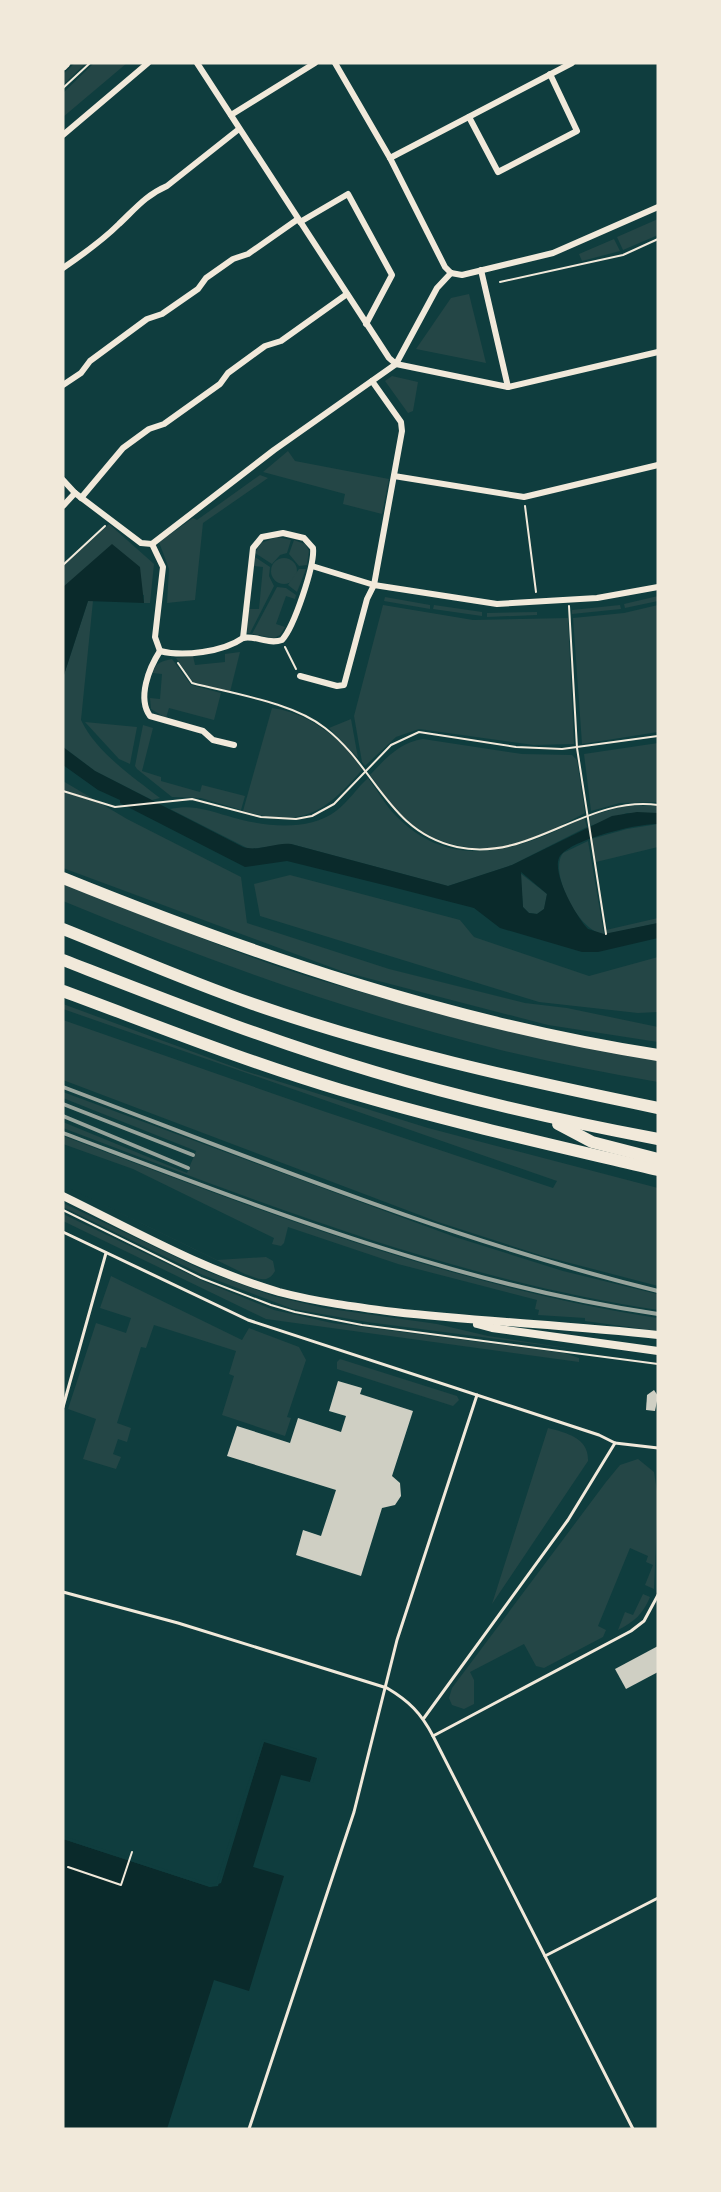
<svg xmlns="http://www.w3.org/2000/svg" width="721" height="2192" font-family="'Roboto Serif',serif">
  <rect width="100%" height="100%" fill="#0f3d3e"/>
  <g fill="#244646">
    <polygon points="75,63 86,63 63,85 63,74"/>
    <polygon points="94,63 127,63 63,117 63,93"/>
    <polygon points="658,219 658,235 623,250 617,237"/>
    <polygon points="614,239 620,251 582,261 579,254"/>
    <polygon points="469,294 486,363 416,349 451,298"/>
    <polygon points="392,376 418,382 413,411 408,413 385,381"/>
    <polygon points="288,451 295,461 389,479 382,514 343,504 345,494 263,472"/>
    <polygon points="260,475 268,478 203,523 195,600 167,603 169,569 159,542 193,518 197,520"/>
    <polygon points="109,524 154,564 150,603 144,603 144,595 63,587 63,566"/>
    <polygon points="277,537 291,540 287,553 280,555 272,564 255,553 261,543"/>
    <polygon points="294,540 305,544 309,551 307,565 299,566 289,554"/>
    <polygon points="255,557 270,567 269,576 274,586 250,633 247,633 249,609 259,609 263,567 254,566"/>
    <circle cx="284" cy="571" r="13"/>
    <polygon points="299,569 306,569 297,592 288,585"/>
    <polygon points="277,587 286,588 296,595 295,599 286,596 276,624 285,627 280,635 274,638 252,634"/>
    <polygon points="658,596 658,601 625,608 624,604"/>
    <polygon points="385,597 430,605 430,609 384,601"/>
    <path d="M88,601H93L81,720C96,752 133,777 160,798L152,800L95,771L63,747V678Z"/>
    <polygon points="383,605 473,620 568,618 574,744 534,745 419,729 396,737 365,766 362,762 354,716"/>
    <polygon points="434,605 482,612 482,616 433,609"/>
    <polygon points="620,605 621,609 572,614 572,610"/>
    <polygon points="658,605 658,732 582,744 573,618 624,613"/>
    <polygon points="537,612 537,615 487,617 487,613"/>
    <polygon points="240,652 230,692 193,682 176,658 193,656 195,665 225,662 225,654"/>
    <path d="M172,659L191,685L221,693L214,720L169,708L166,718L151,709L150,698L160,699L162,674L153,673C155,662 163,661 172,659Z"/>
    <path d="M272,708C309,713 343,739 362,770C324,813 303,828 243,811Z"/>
    <polygon points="351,719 358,758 329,728"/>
    <polygon points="85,722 137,727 130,764 119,759"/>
    <polygon points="143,725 153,728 142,771 161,777 161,781 200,792 202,785 245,796 241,810 201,798 172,797 137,769 135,766"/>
    <path d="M423,739L522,754L572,755L577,760L585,813C562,825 539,837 513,845C473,856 421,841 395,809C386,799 378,786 370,775C385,759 400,742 423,739Z"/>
    <polygon points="658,743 658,802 620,803 591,811 584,754"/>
    <path d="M368,778C378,791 385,805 396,816C453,874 522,850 584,817L587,827L512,865L448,886L291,844L249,849L170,809C192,804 207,810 228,816C260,826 307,833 336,811C348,802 357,788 368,778Z"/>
    <polygon points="63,781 127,819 241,877 247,923 389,969 525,1003 567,1008 658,1027 658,1042 548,1025 344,972 63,868"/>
    <polygon points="624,806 658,806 658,813 627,813 590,826 590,816"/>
    <polygon points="658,824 658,847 596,862 591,839 627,829"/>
    <path d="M588,841L604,934C579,933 548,872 563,853Z"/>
    <polygon points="520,873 547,894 544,909 537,914 529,913 523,907"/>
    <polygon points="290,875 460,920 474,937 589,976 658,957 658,1012 638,1013 539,1002 260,916 254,884"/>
    <path d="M63,883C150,917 237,955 326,982C435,1015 547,1037 658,1060V1082C603,1072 548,1062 493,1048C347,1011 203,959 63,901Z"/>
    <polygon points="658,918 658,923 607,934 606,930"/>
    <polygon points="63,1004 245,1071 428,1128 658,1188 658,1286 543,1256 438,1222 63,1080 63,1020 320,1110 553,1188 557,1181 63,1009"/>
    <path d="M63,1092L455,1237L563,1271L657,1294L658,1310C451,1279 257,1201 63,1128V1122L187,1173L196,1151L63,1098Z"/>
    <path d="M63,1136C258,1210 451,1286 658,1318V1331L585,1321V1318L538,1315L539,1310L535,1309L537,1300L398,1264L288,1227L284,1243L281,1246L272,1244L274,1238L133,1169L63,1144Z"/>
    <path d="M63,1185L217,1260L266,1257L273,1261L275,1271C267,1285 257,1278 245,1274Z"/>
    <polygon points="63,1203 203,1270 273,1296 324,1308 437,1324 488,1336 580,1350 367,1322 293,1309 203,1275 63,1207"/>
    <polygon points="63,1214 205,1282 274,1310 332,1323 564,1353 579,1358 579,1362 266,1319 63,1221"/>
    <polygon points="111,1276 242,1340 249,1328 299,1347 306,1360 287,1417 291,1418 285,1436 222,1415 234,1376 229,1374 236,1351 154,1325 146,1348 141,1347 117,1423 131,1428 127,1442 118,1439 113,1454 121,1457 116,1469 83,1459 96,1419 68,1409 96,1323 126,1333 131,1318 100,1308"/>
    <polygon points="340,1359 457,1396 459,1400 453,1406 337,1369 337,1362"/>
    <path d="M548,1428C567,1433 589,1438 588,1461L492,1604Z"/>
    <polygon points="638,1459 654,1472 658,1497 654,1589 645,1585 653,1565 646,1562 648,1556 630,1548 598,1626 606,1630 603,1637 544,1668 536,1666 524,1644 470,1672 474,1680 474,1704 464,1709 452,1705 449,1698 452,1688 606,1482 620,1465"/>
    <path d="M643,1594L650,1597C643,1614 634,1622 618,1630L625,1612L633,1615Z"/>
  </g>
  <g fill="#0a2a2b" fill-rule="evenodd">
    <polygon points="112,544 140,567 144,603 88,601 63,678 63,587"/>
    <path d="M63,747L95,771L243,847C259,852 275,842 291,844L448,886L512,865L612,816L637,812L658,813V824C639,823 567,840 559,858C552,874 577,918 588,929L604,934L658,923V938L598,952H582L500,928L474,908L392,887L287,861L245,867L120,803V800L98,790L63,765ZM521,872L547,894L544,909L537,914L529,913L523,907Z"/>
    <polygon points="264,1741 318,1758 310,1782 281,1775 253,1867 284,1876 249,1991 214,1980 167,2129 63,2129 63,1839 210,1887 221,1883"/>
  </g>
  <polygon fill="#0f3d3e" points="265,1739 319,1756 313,1783 310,1782 317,1758 264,1742 218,1886 210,1887 63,1839 63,1836 211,1884 216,1883 262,1740"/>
  <g fill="#cfcfc3">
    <polygon points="338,1381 362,1388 360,1394 413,1411 392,1476 400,1483 401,1496 395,1505 382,1508 361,1576 296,1555 303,1530 321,1536 336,1490 227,1456 237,1426 290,1443 298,1418 341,1432 346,1416 329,1411"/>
    <polygon points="654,1390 658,1396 655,1411 646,1410 647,1395"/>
    <polygon points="658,1646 658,1672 626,1689 615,1669"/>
  </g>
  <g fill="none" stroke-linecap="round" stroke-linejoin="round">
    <g stroke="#f1e9da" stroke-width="2">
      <polyline points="63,88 90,63"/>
      <polyline points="500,282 623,255 658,239"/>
      <polyline points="525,506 536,592"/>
      <polyline points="63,565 105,526"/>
      <polyline points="569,606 577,748 606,934"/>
      <polyline points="285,647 296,669"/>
      <path d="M178,663L192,683C233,694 292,702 325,728C376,767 388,832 457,847C531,863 585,795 658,805"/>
      <polyline points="63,791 115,807 192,799 261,817 296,819 312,816 334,804 391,745 419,732 516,747 562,749 658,736"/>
      <polyline points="63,1210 201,1278 271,1305 295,1312 362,1325 658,1364"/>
      <polyline points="68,1867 121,1885 132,1852"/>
    </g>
    <g stroke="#f1e9da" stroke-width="3">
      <polyline points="63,1232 248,1320 599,1435 615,1443 658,1448"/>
      <polyline points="63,1407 106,1253"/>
      <path d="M63,1592L178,1623L387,1688C409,1701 421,1713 433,1736L633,2129"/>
      <polyline points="424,1718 568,1520 615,1443"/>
      <polyline points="433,1736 631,1631 644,1621 658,1595"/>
      <polyline points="545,1956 658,1898"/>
      <polyline points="249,2129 354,1812 397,1640 477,1395"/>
    </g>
    <g stroke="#f1e9da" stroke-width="6">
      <polyline points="197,63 389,358 396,364 508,387 658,352"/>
      <polyline points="335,63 390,158 445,267 451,273"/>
      <polyline points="231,115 315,63"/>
      <polyline points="469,117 498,172 577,131 550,74"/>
      <polyline points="63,135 148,63"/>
      <polyline points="390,158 572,63"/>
      <polyline points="300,222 348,194 392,275 366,324"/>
      <path d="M63,268C82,255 103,240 119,224C135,209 146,195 167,186L239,129"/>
      <polyline points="481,270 508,387"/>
      <polyline points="451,273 462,275 553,253 658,207"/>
      <polyline points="63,385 81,373 90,361 147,319 162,314 198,289 206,278 233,259 248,254 298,219"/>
      <polyline points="394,476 524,497 658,465"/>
      <polyline points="63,480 75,493 141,543 152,544"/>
      <polyline points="81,498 123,448 149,429 164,424 220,384 228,373 265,346 281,341 347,294"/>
      <polyline points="63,506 75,493"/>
      <path d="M283,533L304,538L313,548C315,565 294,627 282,640C268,645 256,635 243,638L253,548L262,537Z"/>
      <polyline points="152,544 274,450 396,364 437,288 451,273"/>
      <polyline points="152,544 163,567 155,637 160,651"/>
      <polyline points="312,566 374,585 497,604 597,598 658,587"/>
      <polyline points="300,676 337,686 344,685 367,599 374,585 402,431 401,422 372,381"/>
      <path d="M234,745L213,740L203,731L150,716C137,698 149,668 160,651C183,657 223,652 243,638"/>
    </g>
    <g stroke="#f1e9da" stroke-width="8">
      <path d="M63,1196C133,1230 203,1270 279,1292C317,1302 356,1307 395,1312C483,1322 571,1325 658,1335"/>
      <polyline points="477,1324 492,1328 658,1351"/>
    </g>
    <polyline stroke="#f1e9da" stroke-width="9" points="63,66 66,63"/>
    <g stroke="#f1e9da" stroke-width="12">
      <path d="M63,878C256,956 452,1023 658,1055"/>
      <path d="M63,929C126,954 189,982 253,1004C385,1050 521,1080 658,1108"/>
      <path d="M63,960C166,1000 269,1041 375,1072C468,1100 563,1121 658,1139"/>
      <path d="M63,991C155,1025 247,1062 341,1090C445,1121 552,1145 658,1170"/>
      <polyline points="558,1124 592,1142 658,1159"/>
    </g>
    <g stroke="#97a49c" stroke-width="4">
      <path d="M63,1087C259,1161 454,1241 658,1291"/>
      <polyline points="63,1104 193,1155"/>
      <polyline points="63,1116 188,1168"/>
      <path d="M63,1133C257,1206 452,1284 658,1314"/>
    </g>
  </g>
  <rect width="721" height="2192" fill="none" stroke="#f1e9da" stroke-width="129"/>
</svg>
